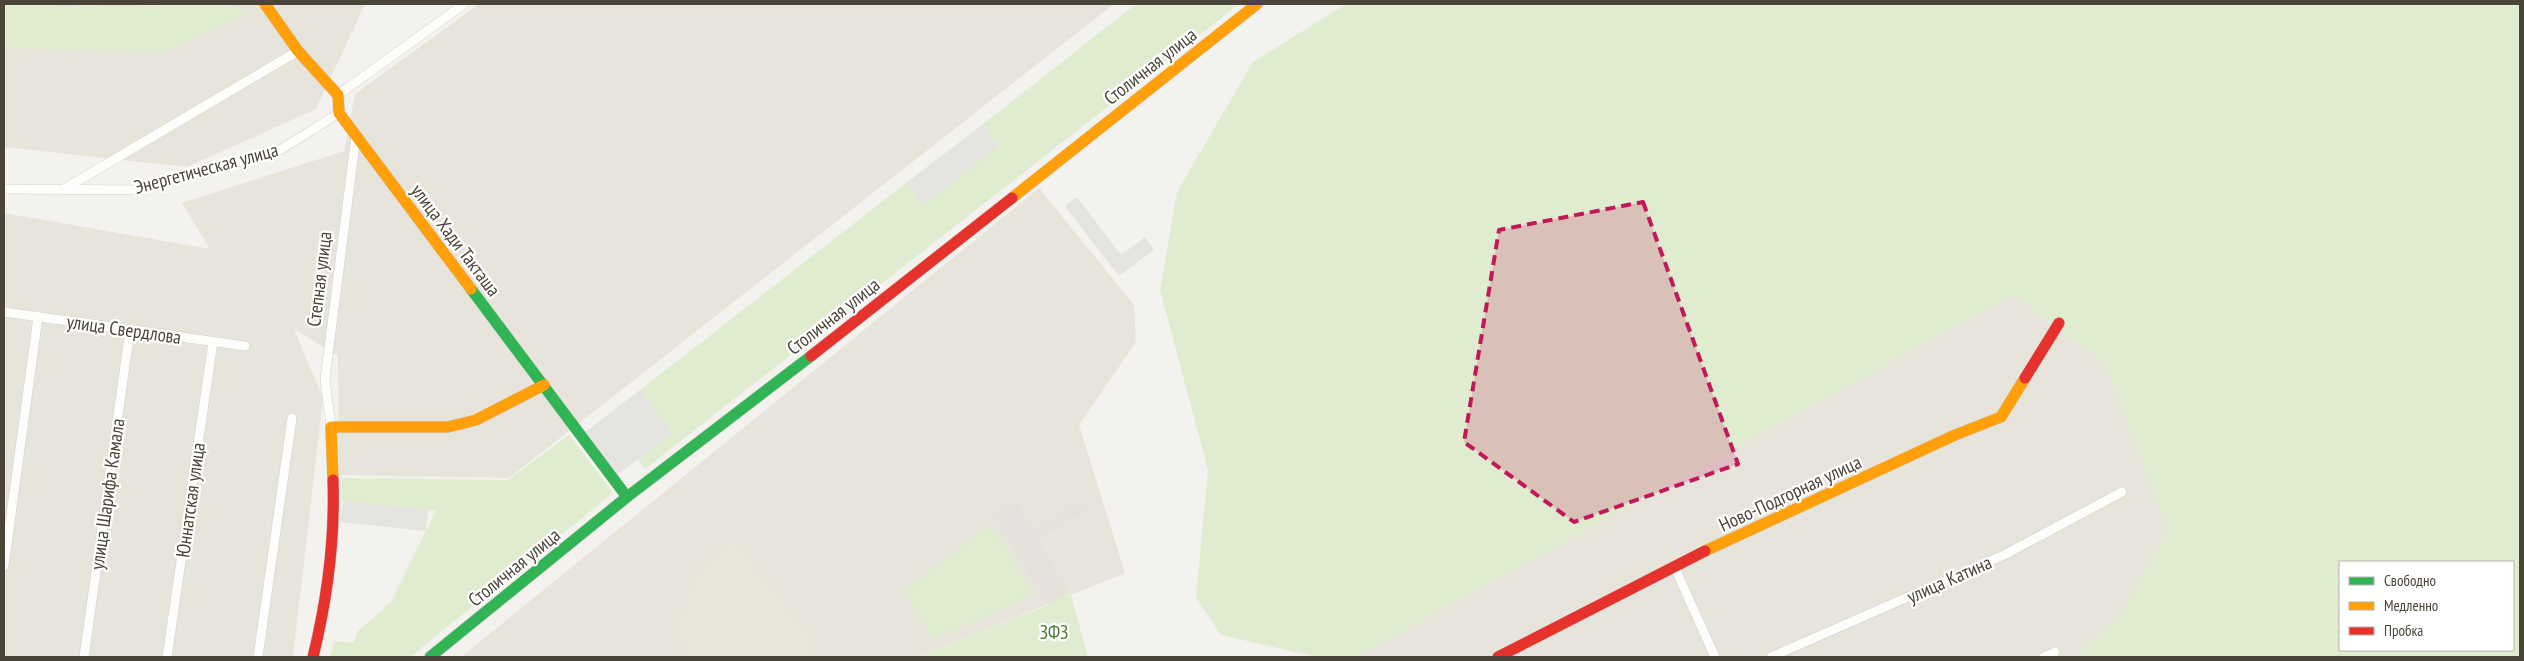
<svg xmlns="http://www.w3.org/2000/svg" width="2524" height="661" font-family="'PT Sans Narrow',sans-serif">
  <rect width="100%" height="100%" fill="#f3f2ee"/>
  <g fill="#e7e4dc">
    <polygon points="45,4 145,4 143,6 54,7"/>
    <polygon points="223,4 365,4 316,109 187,167 4,147 4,48 162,53 249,13"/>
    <polygon points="479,4 1114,4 509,478 339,475 338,356 294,329 323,398 293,657 4,657 4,213 210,249 182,203 344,151 355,94"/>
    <polygon points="1039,188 1134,305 1136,342 1079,425 1125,573 918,657 461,657"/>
    <polygon points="2013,295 2105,364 2168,529 2123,612 2076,657 1356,657"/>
  </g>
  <polygon fill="#e5e2de" points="1015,499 1033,529 1081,499 1088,509 1038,540 1070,592 1048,605 991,514"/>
  <polygon fill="#e9e5da" points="735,539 812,634 811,657 685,657 675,629 696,569"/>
  <g fill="#e0eccf" fill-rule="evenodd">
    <polygon points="4,4 45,4 54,7 223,4 250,13 162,53 4,48"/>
    <polygon points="1136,4 1239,4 645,469 638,459 672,433 640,390 906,183 923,205 998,145 982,125"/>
    <path d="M1346,4H2520V657H2076L2123,612L2168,529L2105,364L2013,295L1356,657H1317L1221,635L1196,597L1208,470L1160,290L1177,192L1253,62ZM2340,562H2513V650H2340Z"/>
    <polygon points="569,435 613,493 410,657 325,657 330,656 334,641 354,643 357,632 391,602 436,511 341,501 342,478 508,480"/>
    <polygon points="987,527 998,534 1032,590 1031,596 933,640 904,591"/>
    <polygon points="1070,592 1088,657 919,657 1048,605"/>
  </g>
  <g fill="#e5e3df">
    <polygon points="982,125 998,146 923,205 906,183"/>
    <polygon points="1077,197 1121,255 1145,237 1154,250 1119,276 1065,206"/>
    <polygon points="640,390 672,433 617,475 585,432"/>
    <polygon points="343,501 428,510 426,531 340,522"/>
  </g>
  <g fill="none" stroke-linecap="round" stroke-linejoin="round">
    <g stroke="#d1d0cb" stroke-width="10">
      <g id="street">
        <polyline points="338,95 464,4"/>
        <polyline points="4,189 140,190 280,150 339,113"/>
        <polyline points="64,189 298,51"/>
        <polyline points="4,312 245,346"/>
        <polyline points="331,427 325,379 356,136"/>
        <polyline points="4,566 38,317"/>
        <polyline points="1674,566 1715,657"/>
        <polyline points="84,657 130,330"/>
        <polyline points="167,657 213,342"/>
        <polyline points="258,657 292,418"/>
        <polyline points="1771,657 2004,555 2122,492"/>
        <polyline points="2044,657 2055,652"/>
      </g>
    </g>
    <g stroke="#d2cfc5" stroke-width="12">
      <g id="fast">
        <polyline points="471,289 627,497"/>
        <polyline points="430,657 627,497 811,356"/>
      </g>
    </g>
    <g stroke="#d2cfc5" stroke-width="12">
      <g id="slow">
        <polyline points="265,4 298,51 338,95 339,113 471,289"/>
        <polyline points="1012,198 1257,4"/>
        <polyline points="333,480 331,427 448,427 476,420 544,385"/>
        <polyline points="1705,551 1955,435 2001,417 2025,378"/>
      </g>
    </g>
    <g stroke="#d2cfc5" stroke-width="12">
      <g id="jam">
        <polyline points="811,356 1012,198"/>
        <polyline points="2025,378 2059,323"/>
        <path d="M313,657C327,600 335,539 333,480"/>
        <polyline points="1498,657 1705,551"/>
      </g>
    </g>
    <use href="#street" stroke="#fdfdfc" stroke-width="9"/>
    <use href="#fast" stroke="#30b455" stroke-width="11"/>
    <use href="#slow" stroke="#ff9f0a" stroke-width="11"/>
    <use href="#jam" stroke="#e5322d" stroke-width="11"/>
  </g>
  <path fill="#c2185b" fill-opacity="0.2" stroke="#c2185b" stroke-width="4" stroke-dasharray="10 6" stroke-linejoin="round" d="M1643,202L1738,464L1574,522L1464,442L1499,230Z"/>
  <g text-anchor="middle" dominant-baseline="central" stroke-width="4.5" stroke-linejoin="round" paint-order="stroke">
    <g font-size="19" fill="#4a4439" stroke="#fff">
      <text transform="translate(1150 66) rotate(-38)">Столичная улица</text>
      <text transform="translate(206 168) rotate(-15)">Энергетическая улица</text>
      <text transform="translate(456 240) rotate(53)">улица Хади Такташа</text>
      <text transform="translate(319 279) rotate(-83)">Степная улица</text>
      <text transform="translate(833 316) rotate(-38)">Столичная улица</text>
      <text transform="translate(124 329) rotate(8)">улица Свердлова</text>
      <text transform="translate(1790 493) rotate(-25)">Ново-Подгорная улица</text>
      <text transform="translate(107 494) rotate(-82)">улица Шарифа Камала</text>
      <text transform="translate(190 500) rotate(-82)">Юннатская улица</text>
      <text transform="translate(514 567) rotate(-39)">Столичная улица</text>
      <text transform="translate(1949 579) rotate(-24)">улица Катина</text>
    </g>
    <g font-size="19" fill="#487b2d" stroke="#fff">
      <text x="1054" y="632">ЗФЗ</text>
    </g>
  </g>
  <rect width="2524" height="661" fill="none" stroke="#4a4439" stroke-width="10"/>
  <rect x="2339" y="561" width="175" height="90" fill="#ffffff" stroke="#b7b4b0"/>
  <rect x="2349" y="577" width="25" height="8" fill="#30b455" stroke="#b7b4b0"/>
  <text x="2384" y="586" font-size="15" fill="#4a4439">Свободно</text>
  <rect x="2349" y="602" width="25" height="8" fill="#ff9f0a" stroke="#b7b4b0"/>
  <text x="2384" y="611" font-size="15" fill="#4a4439">Медленно</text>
  <rect x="2349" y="627" width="25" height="8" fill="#e5322d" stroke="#b7b4b0"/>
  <text x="2384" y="636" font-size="15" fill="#4a4439">Пробка</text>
</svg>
